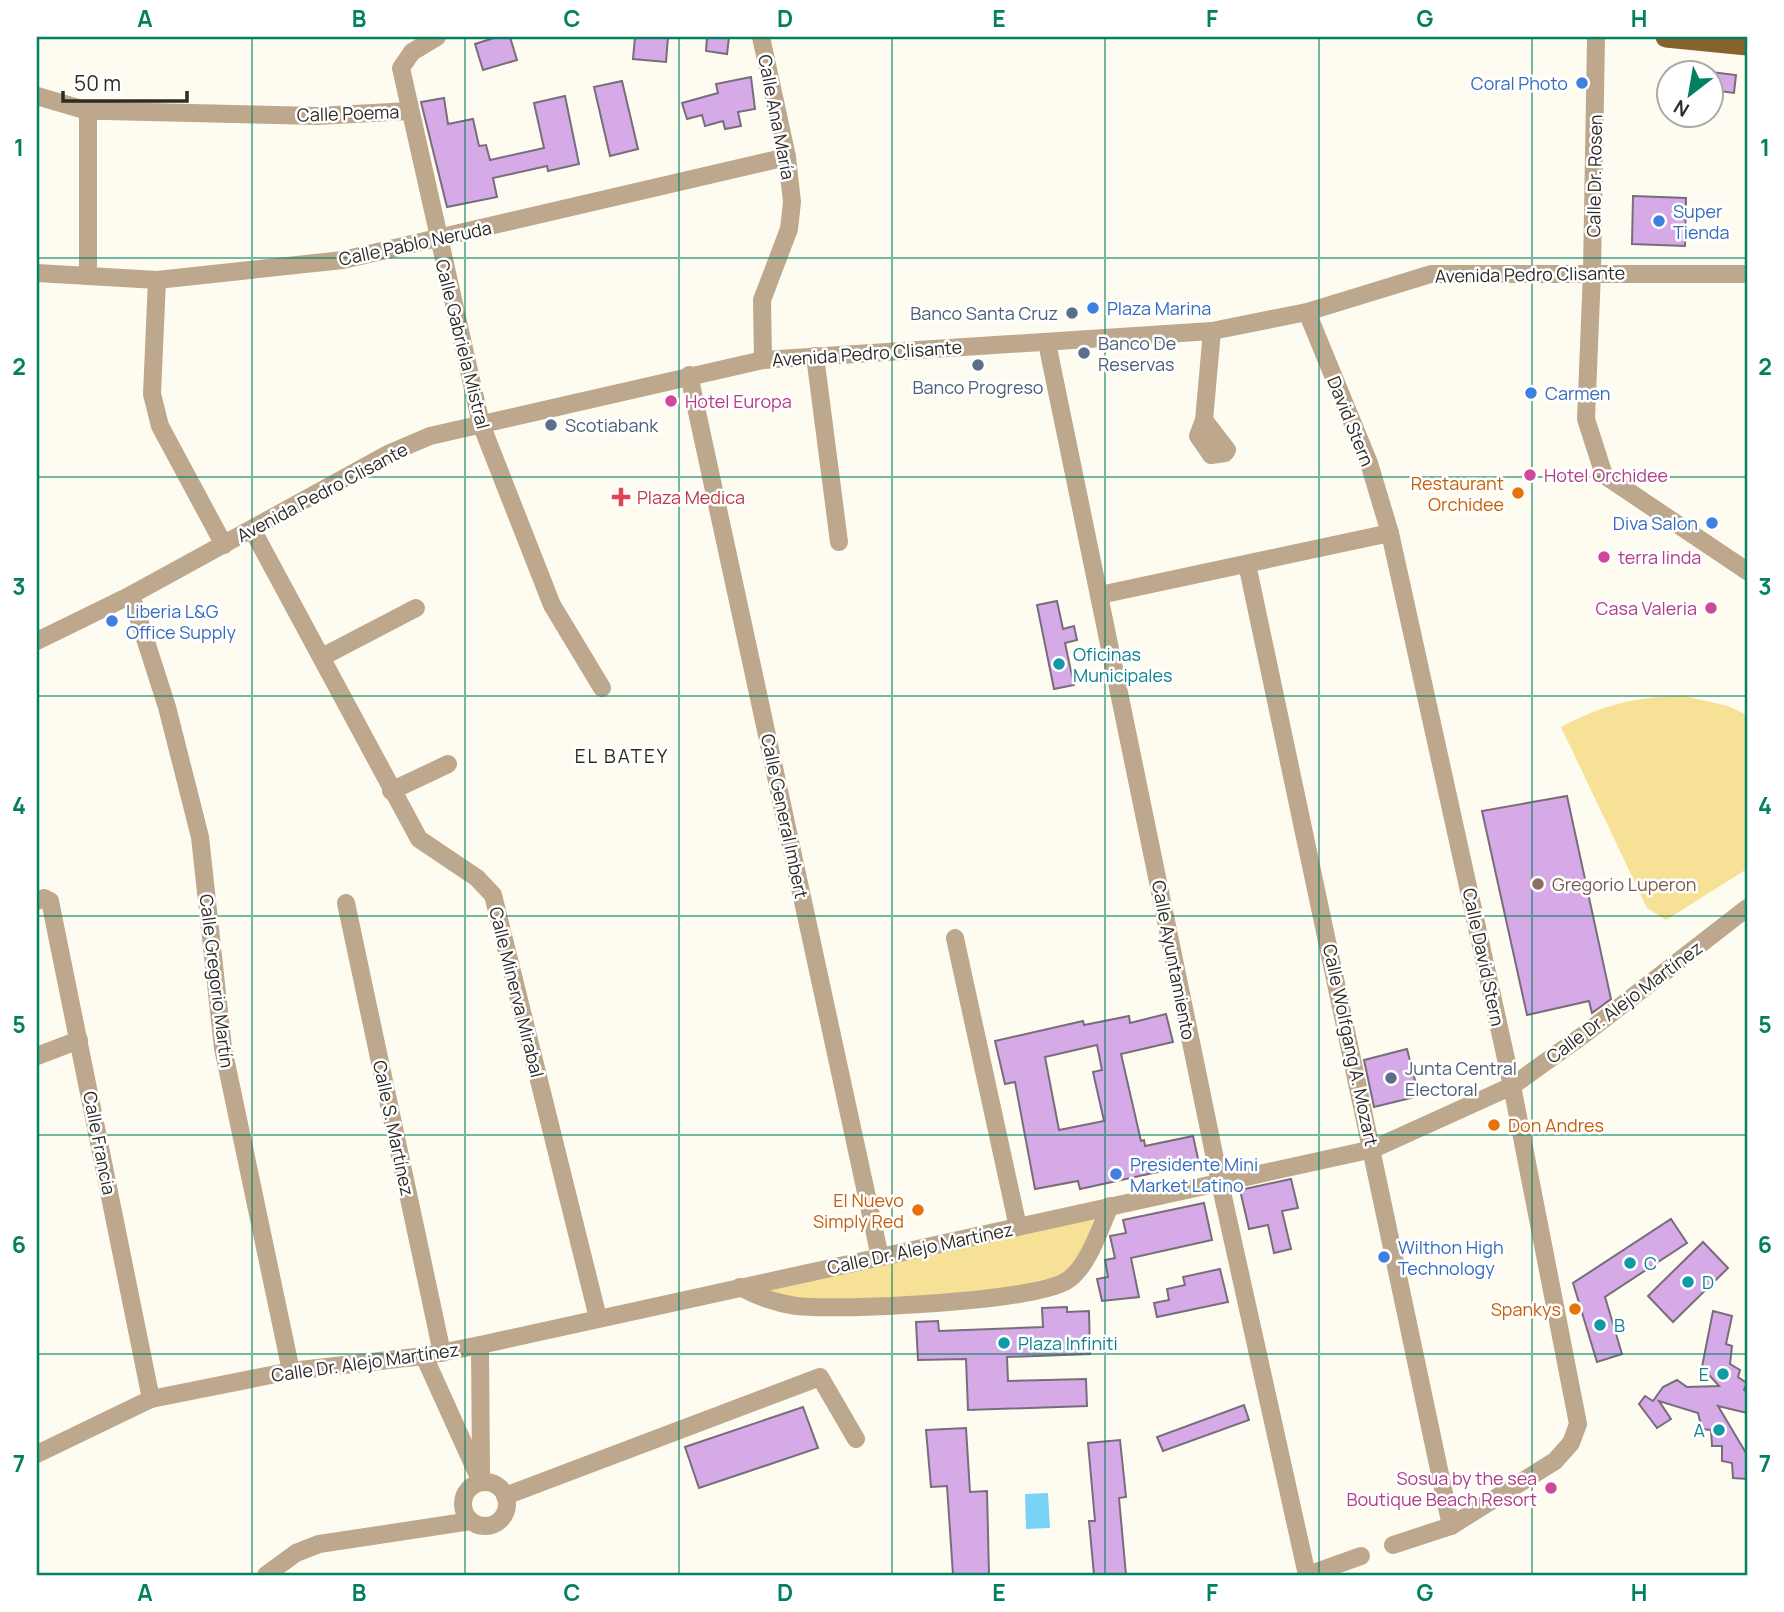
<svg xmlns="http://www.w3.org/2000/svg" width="1784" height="1612" font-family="Manrope,sans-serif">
  <rect width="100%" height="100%" fill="#fefcf1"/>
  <g fill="#f6e196">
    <path d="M1684,696L1728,706L1747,715V869L1666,920L1647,908L1561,727C1605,704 1635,697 1684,696Z"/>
    <path d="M1096,1214C1088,1233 1081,1262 1064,1276C1047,1289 825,1308 798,1303C784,1301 770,1296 756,1292Z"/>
  </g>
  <polygon fill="#7bd2f7" points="1048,1493 1050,1528 1026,1529 1025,1494"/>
  <g fill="#d6a9e7" stroke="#776d7b" stroke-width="2" fill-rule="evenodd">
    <polygon points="497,37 510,37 517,60 483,70 475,44"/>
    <polygon points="635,37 668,37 666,62 633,59"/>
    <polygon points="707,37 729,37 727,54 706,51"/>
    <polygon points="1711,72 1736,75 1734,93 1711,90"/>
    <polygon points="751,77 755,109 738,112 741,126 725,129 723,121 705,126 702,115 687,119 682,103 718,93 716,84"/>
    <polygon points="622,81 638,149 610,156 594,87"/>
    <polygon points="565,96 579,164 548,171 547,166 493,178 497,197 447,207 421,102 444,98 448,124 473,119 479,146 486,145 490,160 544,148 534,103"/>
    <polygon points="1633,196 1686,198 1685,246 1632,244"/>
    <polygon points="1057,601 1063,629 1074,626 1077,640 1065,643 1074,685 1054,689 1037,605"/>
    <polygon points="1567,796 1611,999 1592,1013 1589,1001 1527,1015 1482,811"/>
    <path d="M1166,1014L1173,1042L1121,1054L1141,1141L1144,1140L1145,1146L1193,1136L1199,1163L1080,1189L1078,1181L1035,1189L1015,1082L1005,1084L995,1041L1083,1021L1084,1025L1129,1016L1130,1023ZM1097,1045L1102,1070L1093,1072L1104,1121L1059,1130L1045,1057Z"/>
    <polygon points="1407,1049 1419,1096 1374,1107 1364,1060"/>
    <polygon points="1291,1179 1298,1208 1282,1211 1291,1249 1274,1253 1268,1225 1249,1229 1240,1190"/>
    <polygon points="1204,1203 1212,1240 1131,1258 1139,1297 1102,1301 1097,1279 1108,1277 1105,1260 1115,1258 1110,1236 1126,1233 1123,1220"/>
    <polygon points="1671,1219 1687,1243 1605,1297 1622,1354 1597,1362 1573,1283"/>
    <polygon points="1703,1242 1728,1268 1673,1322 1648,1296"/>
    <polygon points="1220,1269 1228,1302 1157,1317 1154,1303 1169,1300 1167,1289 1185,1285 1183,1277"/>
    <polygon points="1067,1307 1067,1312 1089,1311 1090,1354 1007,1357 1008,1381 1086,1379 1087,1406 968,1410 966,1359 918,1360 916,1322 938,1321 939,1331 1043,1327 1042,1308"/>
    <polygon points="1713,1311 1732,1316 1726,1344 1732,1346 1730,1364 1740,1370 1738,1377 1747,1383 1744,1390 1747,1392 1747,1413 1718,1406 1746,1453 1747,1479 1733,1478 1732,1463 1722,1461 1722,1446 1712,1446 1711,1430 1702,1429 1698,1413 1659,1401 1671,1419 1657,1428 1639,1404 1645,1396 1653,1401 1663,1387 1677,1380 1687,1387 1719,1386 1702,1367"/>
    <polygon points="1244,1405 1249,1420 1163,1451 1157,1437"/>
    <polygon points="803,1407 818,1448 699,1488 685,1447"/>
    <polygon points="966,1428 970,1492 987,1491 989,1575 953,1575 947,1486 931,1487 926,1430"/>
    <polygon points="1120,1440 1126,1497 1119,1498 1126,1575 1094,1575 1089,1521 1095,1521 1088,1443"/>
  </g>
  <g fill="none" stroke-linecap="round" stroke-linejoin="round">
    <g stroke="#bda88d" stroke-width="18">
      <polyline points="437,37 412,52 401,68 481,424 552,605 602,688"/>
      <polyline points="761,37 787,157 792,202 789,229 762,300 763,360"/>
      <polyline points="1596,37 1592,272 1586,419 1604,475 1747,571"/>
      <polyline points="37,96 88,111 105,111 318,116 409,111"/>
      <polyline points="88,111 88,276"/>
      <polyline points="37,273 157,280 343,260 787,157"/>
      <polyline points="157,280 152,394 160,426 224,545"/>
      <polyline points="1307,312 1369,463 1390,533 1512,1086 1578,1424 1571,1443 1555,1461 1451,1526 1393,1545"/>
      <polyline points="1047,343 1220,1183 1307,1575"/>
      <polyline points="815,356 839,542"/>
      <polyline points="689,375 880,1257"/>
      <polyline points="1204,420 1198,436 1211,455 1225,453 1227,450 1204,420 1212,331"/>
      <polyline points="252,529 419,839 477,878 493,895 598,1318"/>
      <polyline points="1247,564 1451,1526"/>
      <polyline points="131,595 167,707 200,837 223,1048 291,1371"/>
      <polyline points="1100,595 1390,533"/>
      <polyline points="37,641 131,595 390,453 430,436 763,360 1212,331 1307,312 1431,274 1747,274"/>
      <polyline points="322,657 416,608"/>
      <polyline points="391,791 448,764"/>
      <polyline points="37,901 44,898 50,901 151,1399"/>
      <polyline points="346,903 442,1353"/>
      <polyline points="955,938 1018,1227"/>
      <polyline points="37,1056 79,1040"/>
      <path d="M740,1287C758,1297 777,1303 796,1306C839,1311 1037,1302 1068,1280C1089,1265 1099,1230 1110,1206"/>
      <polyline points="480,1345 481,1475"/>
      <polyline points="424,1356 481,1482"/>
      <polyline points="37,1454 151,1399 291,1371 424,1356 480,1345 1373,1149 1512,1086 1586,1033 1747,908"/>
      <circle cx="485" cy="1504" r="22"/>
      <polyline points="505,1496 820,1377 856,1439"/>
      <polyline points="266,1575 296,1553 319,1544 471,1521"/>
      <polyline points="1308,1575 1361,1556"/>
    </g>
    <polyline stroke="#86622d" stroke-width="21" points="1666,37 1747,45"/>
  </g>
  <path fill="none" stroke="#038060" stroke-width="2" stroke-opacity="0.55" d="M252,37V1575M465,37V1575M679,37V1575M892,37V1575M1105,37V1575M1319,37V1575M1532,37V1575M37,258H1747M37,477H1747M37,696H1747M37,916H1747M37,1135H1747M37,1354H1747"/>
  <g fill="#3f7fe0" stroke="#fff" stroke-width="2.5">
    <circle cx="1582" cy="83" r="7"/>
    <circle cx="1659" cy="221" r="7"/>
    <circle cx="1093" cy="308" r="7"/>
    <circle cx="1531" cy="393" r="7"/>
    <circle cx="1712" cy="523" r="7"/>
    <circle cx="112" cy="621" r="7"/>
    <circle cx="1116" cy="1174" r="7"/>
    <circle cx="1384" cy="1257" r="7"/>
  </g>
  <g fill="#5c6f8a" stroke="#fff" stroke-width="2.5">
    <circle cx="1072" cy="313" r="7"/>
    <circle cx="1084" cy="353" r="7"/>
    <circle cx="978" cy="365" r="7"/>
    <circle cx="551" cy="425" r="7"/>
    <circle cx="1391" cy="1078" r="7"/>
  </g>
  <g fill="#d1479c" stroke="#fff" stroke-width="2.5">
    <circle cx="671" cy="401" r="7"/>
    <circle cx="1530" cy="475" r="7"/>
    <circle cx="1604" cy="557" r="7"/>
    <circle cx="1711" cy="608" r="7"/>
    <circle cx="1551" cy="1488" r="7"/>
  </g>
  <g fill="#e8710a" stroke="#fff" stroke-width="2.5">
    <circle cx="1518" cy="493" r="7"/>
    <circle cx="1494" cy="1125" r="7"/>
    <circle cx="918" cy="1210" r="7"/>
    <circle cx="1575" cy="1309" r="7"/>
  </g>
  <path fill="#e0444e" stroke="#fff" stroke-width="2.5" d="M617.5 486.5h7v7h7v7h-7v7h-7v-7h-7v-7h7z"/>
  <g fill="#0f9aa8" stroke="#fff" stroke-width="2.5">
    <circle cx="1059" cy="664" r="7"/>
    <circle cx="1630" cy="1263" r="7"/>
    <circle cx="1688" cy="1282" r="7"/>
    <circle cx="1600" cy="1325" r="7"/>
    <circle cx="1004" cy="1343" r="7"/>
    <circle cx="1723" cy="1374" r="7"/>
    <circle cx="1719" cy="1430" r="7"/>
  </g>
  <circle fill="#8d6e63" stroke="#fff" stroke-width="2.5" cx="1538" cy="884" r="7"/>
  <g text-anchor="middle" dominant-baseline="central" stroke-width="5" stroke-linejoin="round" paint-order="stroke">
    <g font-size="18" fill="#366cbe" stroke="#fff" text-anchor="start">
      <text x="1568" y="83" text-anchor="end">Coral Photo</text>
      <text x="1673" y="211">Super<tspan x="1673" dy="21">Tienda</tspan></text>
      <text x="1107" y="308">Plaza Marina</text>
      <text x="1545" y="393">Carmen</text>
      <text x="1698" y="523" text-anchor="end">Diva Salon</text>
      <text x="126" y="611">Liberia L&amp;G<tspan x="126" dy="21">Office Supply</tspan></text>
      <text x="1130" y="1164">Presidente Mini<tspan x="1130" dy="21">Market Latino</tspan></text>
      <text x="1398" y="1247">Wilthon High<tspan x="1398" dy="21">Technology</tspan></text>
    </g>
    <g font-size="18" fill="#2d2b25" stroke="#fff">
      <text transform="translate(348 113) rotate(-2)">Calle Poema</text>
      <text transform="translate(777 117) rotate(79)">Calle Ana María</text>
      <text transform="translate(1594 176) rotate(-89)">Calle Dr. Rosen</text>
      <text transform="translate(415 243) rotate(-12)">Calle Pablo Neruda</text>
      <text transform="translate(1530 274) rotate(-1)">Avenida Pedro Clisante</text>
      <text transform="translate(463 344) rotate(76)">Calle Gabriela Mistral</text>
      <text transform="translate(867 353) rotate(-4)">Avenida Pedro Clisante</text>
      <text transform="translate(1351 421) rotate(68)">David Stern</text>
      <text transform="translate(322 492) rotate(-28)">Avenida Pedro Clisante</text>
      <text transform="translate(785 816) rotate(78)">Calle General Imbert</text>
      <text transform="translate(1484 957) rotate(78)">Calle David Stern</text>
      <text transform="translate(1174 960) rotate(79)">Calle Ayuntamiento</text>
      <text transform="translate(217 981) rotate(83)">Calle Gregorio Martín</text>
      <text transform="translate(517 992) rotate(76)">Calle Minerva Mirabal</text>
      <text transform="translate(1624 1002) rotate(-37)">Calle Dr. Alejo Martínez</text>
      <text transform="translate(1351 1045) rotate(78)">Calle Wolfgang A. Mozart</text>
      <text transform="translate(394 1128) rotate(78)">Calle S. Martínez</text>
      <text transform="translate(100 1143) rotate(79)">Calle Francia</text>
      <text transform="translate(920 1248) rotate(-12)">Calle Dr. Alejo Martínez</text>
      <text transform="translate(365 1362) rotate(-8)">Calle Dr. Alejo Martínez</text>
    </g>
    <g font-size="18" fill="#4e5e75" stroke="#fff" text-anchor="start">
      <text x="1058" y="313" text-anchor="end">Banco Santa Cruz</text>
      <text x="1098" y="343">Banco De<tspan x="1098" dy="21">Reservas</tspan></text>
      <text x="978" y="387" text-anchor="middle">Banco Progreso</text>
      <text x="565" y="425">Scotiabank</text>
      <text x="1405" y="1068">Junta Central<tspan x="1405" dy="21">Electoral</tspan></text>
    </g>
    <g font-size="18" fill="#b23c85" stroke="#fff" text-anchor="start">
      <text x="685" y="401">Hotel Europa</text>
      <text x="1544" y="475">Hotel Orchidee</text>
      <text x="1618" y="557">terra linda</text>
      <text x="1697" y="608" text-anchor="end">Casa Valeria</text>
      <text x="1537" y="1478" text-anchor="end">Sosua by the sea<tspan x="1537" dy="21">Boutique Beach Resort</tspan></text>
    </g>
    <g font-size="18" fill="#c56008" stroke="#fff" text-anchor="end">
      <text x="1504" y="483">Restaurant<tspan x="1504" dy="21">Orchidee</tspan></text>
      <text x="1508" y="1125" text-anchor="start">Don Andres</text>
      <text x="904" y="1200">El Nuevo<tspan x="904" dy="21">Simply Red</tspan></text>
      <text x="1561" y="1309">Spankys</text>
    </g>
    <g font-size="18" fill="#be3a42" stroke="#fff" text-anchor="start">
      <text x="637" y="497">Plaza Medica</text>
    </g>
    <g font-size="18" fill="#0d838f" stroke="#fff" text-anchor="start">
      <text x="1073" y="654">Oficinas<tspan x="1073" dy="21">Municipales</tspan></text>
      <text x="1644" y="1263">C</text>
      <text x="1702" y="1282">D</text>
      <text x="1614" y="1325">B</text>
      <text x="1018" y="1343">Plaza Infiniti</text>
      <text x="1709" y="1374" text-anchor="end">E</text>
      <text x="1705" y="1430" text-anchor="end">A</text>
    </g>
    <g font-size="18" fill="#785e54" stroke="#fff" text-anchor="start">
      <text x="1552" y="884">Gregorio Luperon</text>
    </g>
    <g font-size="19" letter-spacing="2" fill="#2d2b25" stroke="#fff">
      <text x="622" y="756">EL BATEY</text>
    </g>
  </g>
  <rect width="1784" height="1612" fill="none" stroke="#ffffff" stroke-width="77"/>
  <g transform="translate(1690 94) rotate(211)"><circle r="33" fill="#ffffff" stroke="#abaaa8" stroke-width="2"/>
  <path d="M0-5L12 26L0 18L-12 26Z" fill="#038060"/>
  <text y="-10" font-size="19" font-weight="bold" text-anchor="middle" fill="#2d2b25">N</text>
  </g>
  <path d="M63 91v10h124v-10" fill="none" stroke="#2d2b25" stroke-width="3.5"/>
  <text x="74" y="91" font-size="21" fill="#2d2b25" stroke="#ffffff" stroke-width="5" paint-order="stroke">50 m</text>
  <rect x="38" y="38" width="1708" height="1536" fill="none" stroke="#038060" stroke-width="2.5"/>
  <g font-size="23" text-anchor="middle" font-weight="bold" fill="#038060">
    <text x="145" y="27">A</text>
    <text x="359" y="27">B</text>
    <text x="572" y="27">C</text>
    <text x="785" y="27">D</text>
    <text x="999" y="27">E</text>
    <text x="1212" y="27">F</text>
    <text x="1425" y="27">G</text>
    <text x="1639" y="27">H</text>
    <text x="19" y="156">1</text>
    <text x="1765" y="156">1</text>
    <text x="19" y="375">2</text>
    <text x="1765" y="375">2</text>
    <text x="19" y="595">3</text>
    <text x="1765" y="595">3</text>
    <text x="19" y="814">4</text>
    <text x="1765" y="814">4</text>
    <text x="19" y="1033">5</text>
    <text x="1765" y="1033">5</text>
    <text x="19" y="1253">6</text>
    <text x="1765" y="1253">6</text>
    <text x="19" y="1472">7</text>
    <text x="1765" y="1472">7</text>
    <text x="145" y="1601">A</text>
    <text x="359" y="1601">B</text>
    <text x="572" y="1601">C</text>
    <text x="785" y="1601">D</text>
    <text x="999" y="1601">E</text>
    <text x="1212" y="1601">F</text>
    <text x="1425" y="1601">G</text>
    <text x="1639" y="1601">H</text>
  </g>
</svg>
